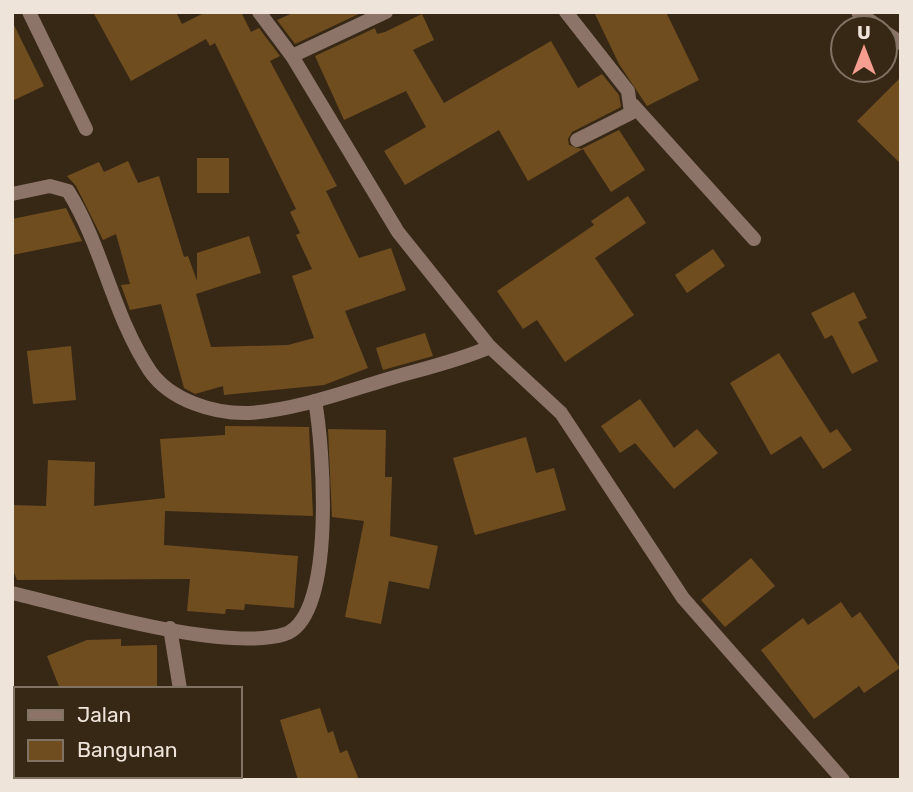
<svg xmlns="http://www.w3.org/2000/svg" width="913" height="792" font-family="Rubik,sans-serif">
  <rect width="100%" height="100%" fill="#372816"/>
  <g fill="#704d1f">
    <polygon points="93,12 176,12 182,24 206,12 241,12 251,32 259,28 280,56 270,61 337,186 326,191 359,258 391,248 406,290 345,311 368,368 324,385 224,395 223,386 195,394 184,388 161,304 130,310 121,285 130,284 116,234 103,240 76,186 67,176 99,162 104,172 128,161 138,183 159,176 184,257 188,256 197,281 197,253 249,236 261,273 196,294 211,347 288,345 314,338 292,276 312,269 296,235 300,233 290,212 296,209 215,43 210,46 206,39 131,81"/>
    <polygon points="295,12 363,12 295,44 277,20"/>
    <polygon points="594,12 666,12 699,80 647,106 619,64"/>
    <polygon points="422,14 434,40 413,50 444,103 551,41 578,88 602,74 619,95 621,107 572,132 568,139 569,145 581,149 619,130 645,170 611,192 583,149 528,181 499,130 405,185 384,151 426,127 406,91 344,120 315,56 375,28 377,34 385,32"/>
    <polygon points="12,21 44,86 12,101"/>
    <polygon points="901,77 901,164 857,121"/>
    <rect x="197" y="158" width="32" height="35"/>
    <polygon points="628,196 646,223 595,258 634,315 565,362 537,320 523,329 497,291 594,225 591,221"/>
    <polygon points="66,208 82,241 12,255 12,219"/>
    <polygon points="713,249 725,266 687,293 675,275"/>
    <polygon points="854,292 867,318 858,322 878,361 852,374 832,335 825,339 811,313"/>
    <polygon points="425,333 433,356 383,370 376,348"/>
    <polygon points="71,346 76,400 33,404 27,351"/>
    <polygon points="779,353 830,433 837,429 852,450 823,469 801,436 771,455 730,383"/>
    <polygon points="640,399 674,448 697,429 718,453 674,489 635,443 620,453 601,426"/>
    <polygon points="225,426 309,427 313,516 165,511 164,545 298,556 294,608 245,604 244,610 226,609 225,614 187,611 190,579 17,580 12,568 12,505 46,506 48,460 95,462 94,506 165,498 160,439 225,435"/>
    <polygon points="328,429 386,430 385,477 392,477 390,536 438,546 429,589 389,581 381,624 345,617 364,521 332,517"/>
    <polygon points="526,437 536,473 554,468 566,510 475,535 453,458"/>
    <polygon points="751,558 775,586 725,627 701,600"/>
    <polygon points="841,602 852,618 860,612 900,668 864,693 859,686 814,719 761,650 803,618 808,625"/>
    <polygon points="121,639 121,646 157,645 157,689 60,689 47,656 87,640"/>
    <polygon points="320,708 328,733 333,731 340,753 347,750 359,780 298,780 280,720"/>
  </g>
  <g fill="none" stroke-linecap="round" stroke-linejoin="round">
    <g stroke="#8c7468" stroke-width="14">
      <polyline points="29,12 86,129"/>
      <polyline points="259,12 292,56 398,232 490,347 561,413 683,598 843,780"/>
      <polyline points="566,12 628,91 631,113 577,140"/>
      <polyline points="858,12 880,28"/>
      <polyline points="885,32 901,43"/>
      <polyline points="292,56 386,12"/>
      <polyline points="633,105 754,239"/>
      <path d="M12,194L50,186L68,191C103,247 113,316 150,371C170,400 213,414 249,413C296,410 344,392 388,379C422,369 458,361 490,347"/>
      <path d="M12,593C77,608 225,653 285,634C337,616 323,444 315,401"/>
      <polyline points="170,628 180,689"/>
      <polyline points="197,776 198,780"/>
    </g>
  </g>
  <rect width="913" height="792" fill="none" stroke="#eee4da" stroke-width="28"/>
  <rect x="14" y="687" width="228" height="91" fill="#372816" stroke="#807364" stroke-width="2"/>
  <rect x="28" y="710" width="35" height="10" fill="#8c7468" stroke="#807364" stroke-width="2"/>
  <text x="77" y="722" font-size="21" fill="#eee4da">Jalan</text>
  <rect x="28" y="740" width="35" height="21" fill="#704d1f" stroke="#807364" stroke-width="2"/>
  <text x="77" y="757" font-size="21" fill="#eee4da">Bangunan</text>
  <g transform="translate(864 49)"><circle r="33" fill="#372816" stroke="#807364" stroke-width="2"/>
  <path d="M0-5L12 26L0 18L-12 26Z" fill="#f59d8e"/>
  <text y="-10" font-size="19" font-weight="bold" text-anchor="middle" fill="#eee4da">U</text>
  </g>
</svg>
